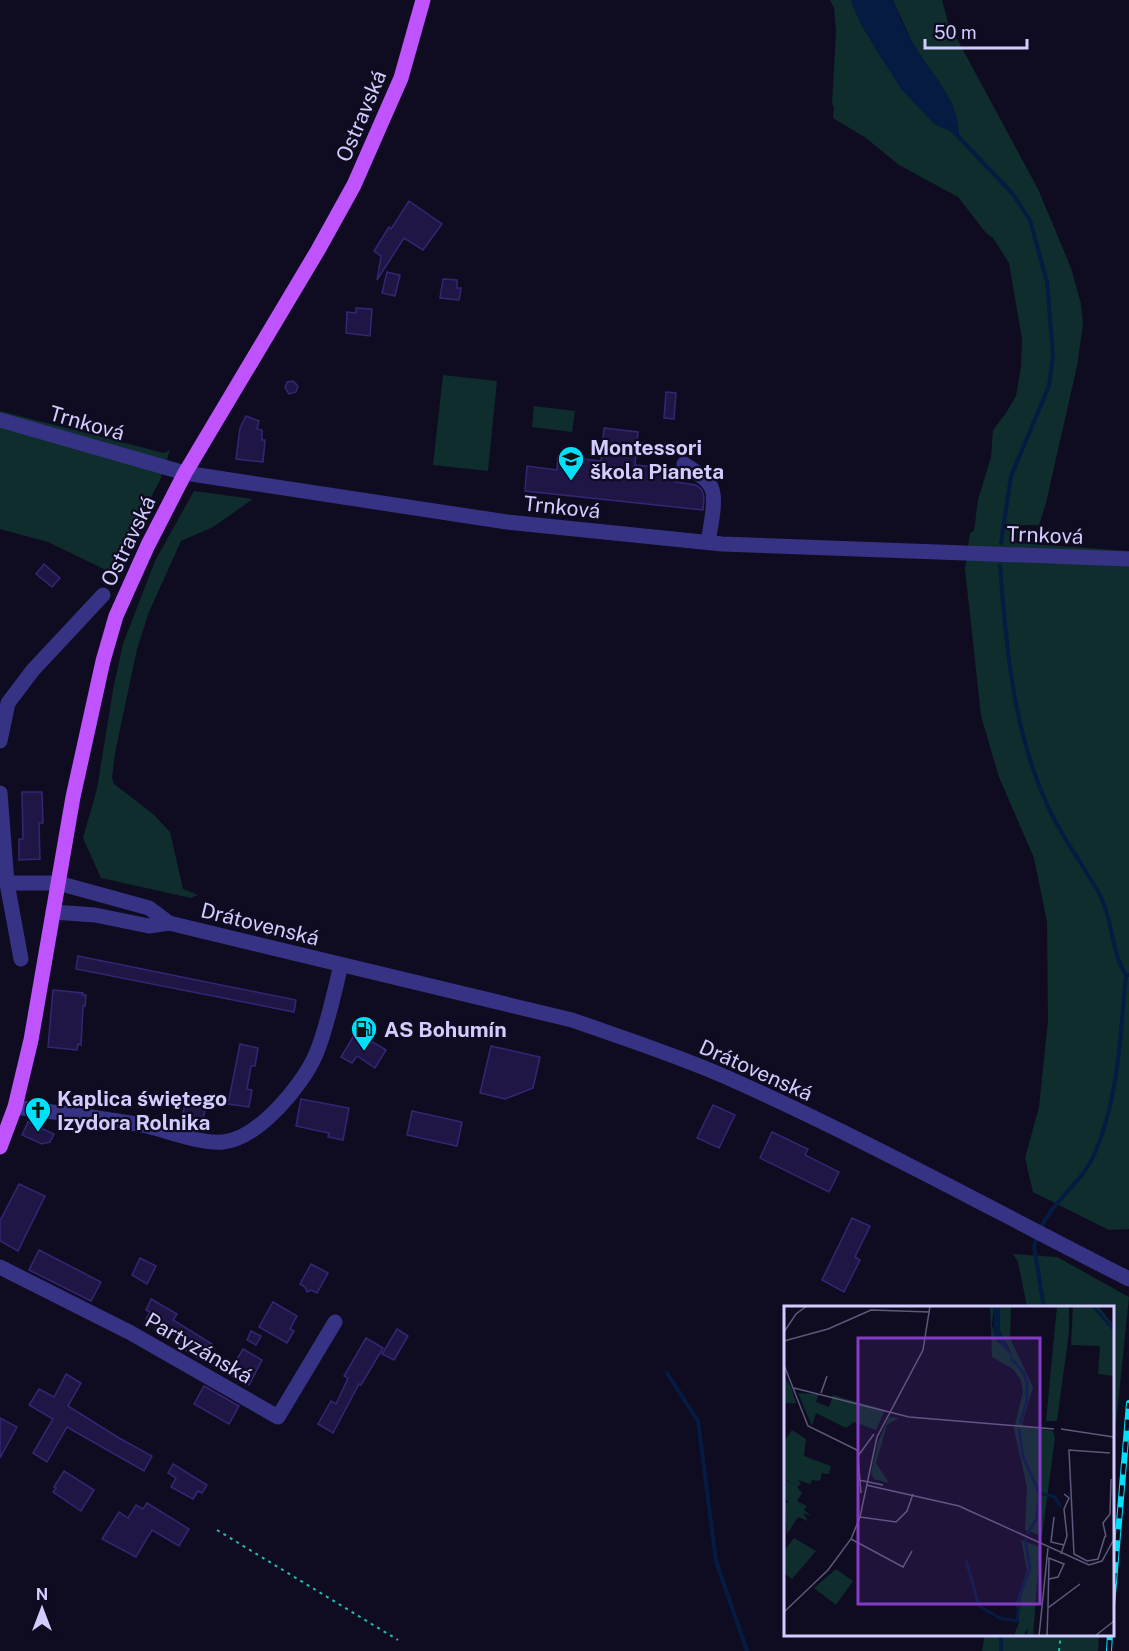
<svg xmlns="http://www.w3.org/2000/svg" width="1129" height="1651" font-family="'Public Sans',sans-serif">
  <rect width="100%" height="100%" fill="#0f0c22"/>
  <g fill="#0e2d2c">
    <polygon points="830,0 851,0 860,22 880,56 953,105 913,44 893,0 942,0 948,22 1038,189 1071,268 1081,304 1083,325 1077,366 1046,503 1039,525 1017,525 1016,543 1129,551 1129,1229 1109,1230 1033,1192 1025,1158 1039,1107 1048,1020 1047,922 1034,858 999,777 981,716 965,569 970,533 974,531 978,500 991,457 993,430 1006,413 1016,396 1021,367 1022,339 1009,263 993,238 986,233 958,197 899,165 866,138 833,118 834,108 832,103 836,31 834,8"/>
    <polygon points="443,375 497,381 488,471 433,465"/>
    <polygon points="534,406 575,411 572,432 532,427"/>
    <polygon points="0,411 156,451 164,453 170,450 161,478 112,573 48,542 0,529"/>
    <polygon points="194,491 253,499 213,527 181,541 149,612 137,649 115,753 112,778 114,784 153,814 170,832 183,889 198,895 191,898 101,878 83,838 97,789 113,690 123,644 155,561"/>
    <polygon points="1013,1254 1057,1257 1129,1297 1113,1452 1112,1308 1027,1307 1018,1262"/>
    <polygon points="985,1634 1099,1634 1099,1635 1098,1651 982,1651"/>
  </g>
  <path fill="#051b42" d="M851,0H893C899,15 905,30 913,43C930,73 959,98 959,135L934,124L902,90L880,56L860,22Z"/>
  <g fill="none" stroke-linecap="round" stroke-linejoin="round">
    <g stroke="#051b42" stroke-width="4">
      <polyline points="951,129 1012,193 1030,220 1047,282 1053,355 1049,386 1011,476 1001,543"/>
      <path d="M1000,566C1006,645 1013,729 1046,802C1060,836 1084,865 1101,897C1113,922 1111,951 1126,975H1129"/>
      <path d="M1041,1228C1053,1201 1081,1183 1093,1157C1119,1101 1120,1035 1126,975"/>
      <polyline points="1038,1235 1034,1246 1044,1308"/>
      <polyline points="667,1373 698,1421 716,1561 747,1651"/>
      <polyline points="1001,1651 1001,1634"/>
    </g>
  </g>
  <g fill="#1f1645" stroke="#352673" stroke-width="1.5">
    <polygon points="409,201 442,224 423,250 404,238 377,280 381,256 374,251 389,227 391,229"/>
    <polygon points="387,272 400,275 395,296 382,293"/>
    <polygon points="443,279 457,280 457,288 461,288 459,300 440,298"/>
    <polygon points="356,308 372,309 370,336 346,333 347,312 356,313"/>
    <polygon points="293,381 298,386 296,392 289,394 285,388 287,382"/>
    <polygon points="666,392 676,393 674,419 664,418"/>
    <polygon points="246,416 259,421 257,429 262,430 262,440 265,440 263,462 236,459 240,428"/>
    <polygon points="604,428 638,432 635,465 676,469 678,471 676,482 696,485 702,490 704,498 703,510 525,491 527,466 557,470 558,456 601,461"/>
    <polygon points="44,564 60,578 52,587 36,574"/>
    <polygon points="22,792 42,792 43,823 39,823 40,859 19,860 19,839 23,839"/>
    <polygon points="78,956 296,1000 294,1012 76,969"/>
    <polygon points="53,990 83,993 82,995 86,995 85,1006 83,1006 81,1045 78,1044 77,1050 48,1047"/>
    <polygon points="356,1032 386,1050 375,1068 357,1056 352,1063 341,1057"/>
    <polygon points="240,1044 258,1048 255,1066 251,1066 247,1089 252,1090 249,1107 228,1104"/>
    <polygon points="491,1046 540,1057 533,1088 505,1099 480,1093"/>
    <polygon points="188,1093 208,1099 202,1122 182,1117"/>
    <polygon points="301,1099 349,1108 343,1140 328,1137 329,1133 296,1126"/>
    <polygon points="713,1105 735,1115 719,1148 697,1138"/>
    <polygon points="412,1111 462,1122 457,1146 407,1135"/>
    <polygon points="28,1122 54,1134 50,1142 42,1144 22,1135"/>
    <polygon points="772,1132 808,1149 805,1155 839,1172 829,1192 760,1158"/>
    <polygon points="19,1184 45,1196 18,1251 0,1241 0,1221"/>
    <polygon points="852,1218 870,1226 855,1257 860,1260 844,1292 822,1280"/>
    <polygon points="39,1250 101,1282 91,1301 29,1270"/>
    <polygon points="140,1258 156,1266 147,1284 132,1275"/>
    <polygon points="311,1264 328,1273 317,1293 311,1290 307,1292 305,1287 300,1284"/>
    <polygon points="151,1299 177,1314 173,1320 212,1344 202,1360 175,1344 179,1337 146,1319 150,1312 146,1310"/>
    <polygon points="273,1302 297,1316 290,1329 294,1331 287,1343 259,1327"/>
    <polygon points="397,1329 408,1336 394,1360 382,1354"/>
    <polygon points="251,1331 261,1336 256,1345 247,1340"/>
    <polygon points="366,1338 383,1348 361,1385 359,1384 333,1433 318,1424 331,1401 336,1404 348,1378 344,1376"/>
    <polygon points="243,1349 262,1360 249,1385 232,1376 238,1366 234,1364"/>
    <polygon points="66,1374 81,1383 68,1406 119,1438 152,1456 144,1471 67,1427 47,1462 33,1453 53,1419 29,1405 39,1389 54,1397"/>
    <polygon points="204,1386 239,1406 229,1424 194,1404"/>
    <polygon points="0,1418 17,1427 0,1458"/>
    <polygon points="173,1464 207,1485 202,1493 198,1491 193,1499 171,1487 176,1478 168,1473"/>
    <polygon points="64,1471 94,1490 81,1511 53,1492 56,1488 54,1487"/>
    <polygon points="147,1503 189,1529 179,1546 152,1530 136,1557 102,1539 119,1512 128,1518 136,1505 143,1509"/>
  </g>
  <g fill="none" stroke-linecap="round" stroke-linejoin="round">
    <g stroke="#24bcb2" stroke-width="2" stroke-dasharray="3 4.5" stroke-linecap="butt">
      <polyline points="217,1530 398,1640"/>
      <polyline points="1059,1651 1061,1634"/>
    </g>
    <g stroke="#363385" stroke-width="15">
      <polyline points="0,420 185,473 507,522 722,544 1129,559"/>
      <path d="M684,464C693,470 704,476 710,485C718,496 710,529 708,542"/>
      <polyline points="0,741 8,703 33,670 103,595"/>
      <polyline points="0,793 7,883 21,959"/>
      <path d="M7,883H58L149,908L169,923L572,1020C623,1038 676,1055 726,1077C863,1138 995,1211 1129,1279"/>
      <polyline points="53,912 95,915 149,926 169,923"/>
      <path d="M15,1107C57,1113 100,1117 142,1125C166,1130 199,1144 223,1142C258,1139 303,1085 316,1054C327,1028 334,993 341,965"/>
      <polyline points="0,1267 131,1333 278,1417 335,1322"/>
    </g>
    <polyline stroke="#bf54ff" stroke-width="15" points="0,1147 15,1107 31,1040 73,797 103,661 116,616 148,545 185,473 318,250 354,185 401,78 423,0"/>
    <g stroke="#00e0f8" stroke-width="6">
      <g id="rail">
        <polyline points="1112,1606 1129,1403"/>
        <polyline points="1109,1651 1110,1634"/>
      </g>
    </g>
    <use href="#rail" stroke="#0f0c22" stroke-width="4" stroke-dasharray="11" stroke-linecap="butt"/>
  </g>
  <defs>
    <g id="school-pin" transform="scale(1.35)"><path d="M0 17L-7.5 6A9.5 9.5 0 1 1 7.5 6Z" fill="#00e0f8" stroke="#0f0c22"/><path d="M0-5L7-2L0 1L-7-2ZM-4 1L0 2.5L4 1V4Q0 6-4 4Z" fill="#111"/></g>
    <g id="fuel-pin" transform="scale(1.35)"><path d="M0 17L-7.5 6A9.5 9.5 0 1 1 7.5 6Z" fill="#00e0f8" stroke="#0f0c22"/><path d="M-5.5-6h7V0h2V4h1.3V-2.5L3-4.5l.8-.8L6-3V5H2.5V1h-1V6h-7ZM-4.2-4.7v3.2H.2V-4.7Z" fill="#111"/></g>
    <g id="church-pin" transform="scale(1.35)"><path d="M0 17L-7.5 6A9.5 9.5 0 1 1 7.5 6Z" fill="#00e0f8" stroke="#0f0c22"/><path d="M-1.2-6h2.4v3.5h3.3v2.4h-3.3V6h-2.4V-.1h-3.3v-2.4h3.3Z" fill="#111"/></g>
  </defs>
  <g fill-rule="evenodd">
    <use href="#school-pin" x="571" y="459"/>
    <use href="#fuel-pin" x="364" y="1029"/>
    <use href="#church-pin" x="38" y="1110"/>
  </g>
  <g text-anchor="middle" dominant-baseline="central" stroke-width="4.5" stroke-linejoin="round" paint-order="stroke">
    <g font-size="21" fill="#d3cdff" stroke="#0f0c22">
      <text transform="translate(361 116) rotate(-67)">Ostravská</text>
      <text transform="translate(87 423) rotate(16)">Trnková</text>
      <text transform="translate(562 507) rotate(6)">Trnková</text>
      <text transform="translate(1045 535) rotate(2)">Trnková</text>
      <text transform="translate(128 541) rotate(-64)">Ostravská</text>
      <text transform="translate(260 924) rotate(14)">Drátovenská</text>
      <text transform="translate(756 1070) rotate(24)">Drátovenská</text>
      <text transform="translate(199 1348) rotate(30)">Partyzánská</text>
    </g>
    <g font-size="21" font-weight="bold" fill="#d3cdff" stroke="#0f0c22" text-anchor="start">
      <text x="590" y="447">Montessori<tspan x="590" dy="24">škola Pianeta</tspan></text>
      <text x="384" y="1029">AS Bohumín</text>
      <text x="57" y="1098">Kaplica świętego<tspan x="57" dy="24">Izydora Rolnika</tspan></text>
    </g>
  </g>
  <g transform="translate(784 1306)">
    <rect width="330" height="330" fill="#0f0c22"/>
    <path d="M206,0H210L208,19L213,35L228,48L216,25L214,10L216,0H227L226,32L249,81L238,119L269,125L271,132L258,230L241,224L243,181L230,123L239,86L237,74L229,63L208,51ZM273,0H285V26L273,115H262ZM289,0H314L330,20V70L314,68L316,40L287,39ZM0,70L7,81L12,97H0ZM14,87L35,88L32,96L45,101L49,89L101,104L92,124L70,116L62,122L32,107L28,120ZM105,111L115,112L103,119L92,157L105,177L90,173L87,167L94,136ZM8,124L22,133L20,150L47,160L45,168L38,167L36,175L28,174L26,178L14,174L17,178L13,181L18,187L13,195L23,200L20,204L27,210L19,207L24,215L14,211L3,228L0,197L5,196L0,193V173L11,179L0,172V135ZM10,232L32,245L8,273L0,267V245ZM237,234L256,241L249,330H243L244,322L239,330H230L235,316L232,298L243,264ZM52,263L69,275L52,299L30,282Z" fill="#0e2d2c"/>
    <path d="M210,0H216V25L229,53L210,29Z" fill="#051b42"/>
    <path fill="none" stroke="#051b42" stroke-width="3" d="M309,0L330,24M227,52L240,67L243,77V94L236,118M235,123L239,150L255,187L271,191L276,200M243,228L252,214L256,189M182,254L195,300L216,312L233,315L236,289L246,262L241,233"/>
    <path fill="none" stroke="#5d597a" stroke-width="1.5" d="M0,26L12,8L23,0M0,35L44,23L87,4L146,6M0,59L24,120L75,145M10,82L125,111L270,123M37,87L43,70M277,123L330,131M75,174L99,179M82,179L175,200L305,259L318,255L330,233M77,187L74,150L90,128M76,211L112,216L123,205L129,188M270,211L267,236L280,239M321,230L314,253L303,255L290,248L285,144L326,147M322,231L319,217L326,208L327,173M67,233L119,261L128,245M277,248L283,230L280,203L285,192L280,188M264,302L265,252L280,258L274,271L265,273M0,306L44,264L67,233L76,211L93,131L139,44L146,0M255,330L264,242M263,330L264,302L296,278M311,330L330,315"/>
    <path fill="#843cc5" fill-opacity="0.15" stroke="#843cc5" stroke-width="3" d="M74,32H256V298H74Z"/>
    <rect width="330" height="330" fill="none" stroke="#d3cdff" stroke-width="3"/>
  </g>
  <g transform="translate(42 1609)" stroke="#0f0c22" stroke-width="4.5" paint-order="stroke">
  <path d="M0-4.5L10 22L0 15L-10 22Z" fill="#d3cdff"/>
  <text y="-9" font-size="16" font-weight="bold" text-anchor="middle" fill="#d3cdff">N</text>
  </g>
  <path d="M925 39v9h102v-9" fill="none" stroke="#d3cdff" stroke-width="3"/>
  <text x="934" y="39" font-size="18" fill="#d3cdff" stroke="#0f0c22" stroke-width="4.5" paint-order="stroke">50 m</text>
</svg>
